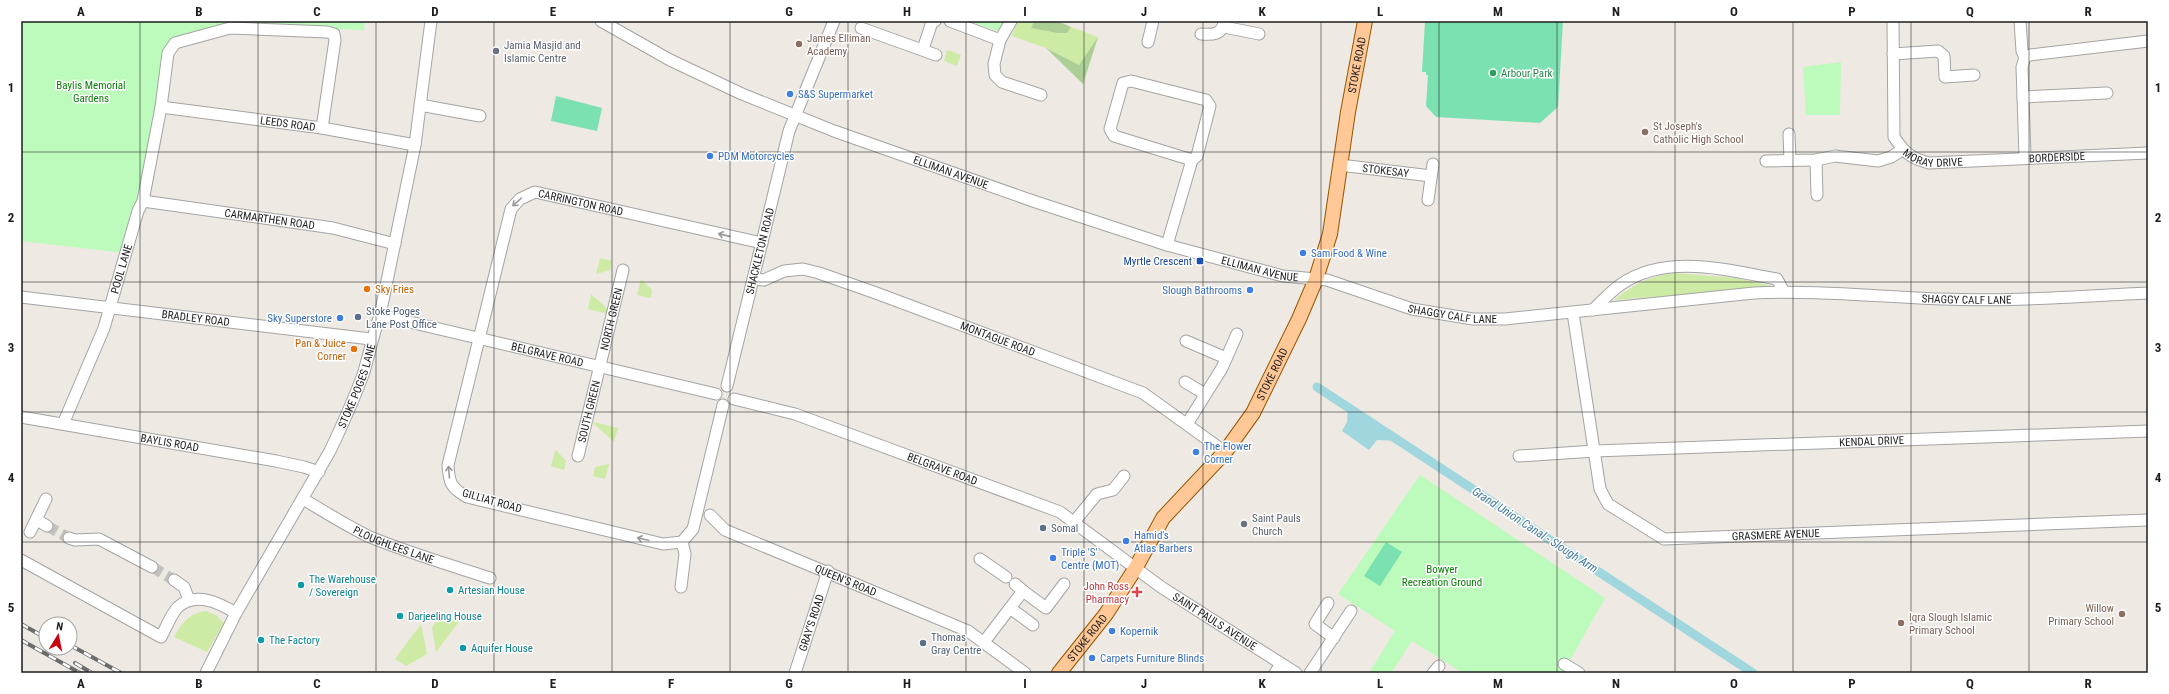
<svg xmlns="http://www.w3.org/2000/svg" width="2169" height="694" font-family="'Roboto Condensed',sans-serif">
  <rect width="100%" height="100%" fill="#eee9e2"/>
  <g fill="#ceeba5">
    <polygon points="1018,21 1035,21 1032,28 1057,33 1067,33 1071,27 1098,37 1079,65 1046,48 1012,36"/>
    <polygon points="947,50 961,55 957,66 944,61"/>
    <polygon points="600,258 612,261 610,270 596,274"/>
    <path d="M1675,273L1736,278L1776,287L1614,300C1636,283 1648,277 1675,273Z"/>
    <polygon points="641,279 652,290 651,298 637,295"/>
    <polygon points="591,294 612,313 612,315 588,309"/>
    <polygon points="594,422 618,428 614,442 594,424"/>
    <polygon points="556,450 566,461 564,470 551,466 555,451"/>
    <polygon points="609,464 605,479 593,476 595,467"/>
    <path d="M206,611L216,615L224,623L207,652L174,637C182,623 189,613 206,611Z"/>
    <polygon points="461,619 436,652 432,627 437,621"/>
    <polygon points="421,624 427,654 406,666 395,659"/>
  </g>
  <g fill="#abcf95">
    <polygon points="1035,21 1057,21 1071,27 1067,33 1057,33 1031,28"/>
    <polygon points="1098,37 1083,84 1046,48 1079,65"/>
  </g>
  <g fill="#bdfbbc">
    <polygon points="32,21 365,21 364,30 239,25 167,50 142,198 136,201 125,253 21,241 21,23"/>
    <polygon points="969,21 1006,21 1000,30 997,31"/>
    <polygon points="1841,62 1840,115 1806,115 1803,67"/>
    <polygon points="1420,475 1605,598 1563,673 1463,673 1412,641 1391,673 1369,673 1395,631 1338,594"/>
  </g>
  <g fill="#7ce1b1">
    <polygon points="1425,21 1563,21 1558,107 1540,123 1436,117 1426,106 1428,75 1426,75 1426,72 1422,72"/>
    <polygon points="556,96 602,108 597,131 551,121"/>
    <polygon points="1386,542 1402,552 1380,586 1364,576"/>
  </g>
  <polygon fill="#a0d6de" points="1348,407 1399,441 1377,440 1369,450 1342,431 1347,422"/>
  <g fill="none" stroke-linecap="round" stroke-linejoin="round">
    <polyline stroke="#a0d6de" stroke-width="9" points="1317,387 1753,673"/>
    <g stroke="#c4c0bb" stroke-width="11" stroke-dasharray="11 5.5" stroke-linecap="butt">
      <polyline points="47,526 69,538"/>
      <polyline points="152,567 174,580"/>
    </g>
    <g stroke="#a4a4a4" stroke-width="13">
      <g id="minor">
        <path id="s1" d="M601,21L670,60L742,94L834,131L1033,201L1167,245L1283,276L1327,280L1412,309L1473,319H1505L1754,293C1817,290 1879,297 1942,299C2011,302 2079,296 2148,293"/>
        <polyline points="950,21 1000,40"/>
        <polyline points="1011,21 1000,40 994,64 995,75 1002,82 1041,95"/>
        <path id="s2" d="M1893,21L1894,137C1905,153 1910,158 1929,163L2148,153"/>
        <polyline points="2020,21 2022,51 2025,57"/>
        <polyline points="1224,27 1259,34"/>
        <polyline points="861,28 936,55"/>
        <path d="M1201,34C1212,35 1223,35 1224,21"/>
        <polyline points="1148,42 1153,21"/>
        <polyline points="923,49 932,22 935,21"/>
        <polyline points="1893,54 1938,51 1944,56 1945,77 1974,75"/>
        <polyline points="2023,97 2107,93"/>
        <polyline points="420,105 480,116"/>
        <path id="s3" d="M161,107L322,128L415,145"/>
        <polyline points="1789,134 1790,160"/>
        <polyline points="2025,157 2022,67 2025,57 2030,55 2148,41"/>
        <polyline points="1816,160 1817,195"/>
        <polyline points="1766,161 1816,160 1835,156 1878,161 1891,157 1902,150"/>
        <path id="s4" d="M1340,165L1431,176"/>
        <polyline points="1428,200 1433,164"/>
        <path id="s5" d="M143,201L333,228L395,244"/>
        <polyline points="1167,245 1192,160 1197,156 1210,106 1206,100 1131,81 1123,83 1110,129 1114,136 1192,160"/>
        <path id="s6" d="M754,279L764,280L784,271L803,269L819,273L876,293L1143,393L1225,452"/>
        <path id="s7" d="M21,297L371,339"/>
        <path d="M1593,310C1601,302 1610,292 1620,285C1666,253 1726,270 1777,279L1784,292"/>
        <path id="s8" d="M1573,313L1600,489L1608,504L1664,539L2148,520"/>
        <path id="s9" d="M380,315L716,394"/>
        <polyline points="1186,341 1226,358"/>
        <polyline points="1185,382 1205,394"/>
        <path id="s10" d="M727,386L789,131L834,21"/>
        <path id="s11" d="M734,399L795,414L1060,512L1161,587L1296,673"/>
        <path id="s12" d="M21,417L276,461L304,467L319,472"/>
        <path id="s13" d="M63,424L104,328L138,211L143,201L161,107L168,53L175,43L230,28L327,32L334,34L335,40L322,128"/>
        <polyline points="1187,424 1222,368 1237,334"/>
        <path id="s14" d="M578,456L623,270"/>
        <path id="s15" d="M1519,456L1595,451L2148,431"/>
        <path id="s16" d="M303,499C325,512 347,526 370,537C409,553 450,565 490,578"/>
        <path id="s17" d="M710,515L725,530L968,631L1025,673"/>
        <polyline points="37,520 47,526"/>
        <polyline points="1074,522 1097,494 1113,490 1124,476"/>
        <polyline points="30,532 46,499"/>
        <polyline points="69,538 75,540 99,539 152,567"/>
        <path id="s18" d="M682,542L663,544L467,497C451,488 449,483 448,465L511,209L520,199L535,192L762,243"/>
        <polyline points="682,542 693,529 723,405"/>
        <polyline points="980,559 1006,577"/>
        <path d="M21,560L161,637C166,628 171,614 178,607C196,591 219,603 236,613"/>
        <polyline points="174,580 184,587 189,600"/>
        <polyline points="1015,584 1023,591"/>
        <polyline points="681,587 685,554 682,542"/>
        <polyline points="1328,603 1315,624 1334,638"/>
        <polyline points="1010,608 1033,625"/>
        <polyline points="984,642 1023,591 1046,608 1064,584"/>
        <polyline points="1564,664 1579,673"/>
        <path id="s19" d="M206,673L236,613L330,451C342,426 353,401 363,375C369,355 373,335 380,315L415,145L431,21"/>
        <path id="s20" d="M795,673L828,571"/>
        <polyline points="1275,673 1281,664"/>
        <polyline points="1310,673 1351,611"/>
        <polyline points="1433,673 1439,666"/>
      </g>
    </g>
    <g stroke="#955600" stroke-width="16">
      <g id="major">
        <path id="s21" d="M1059,673L1106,614L1135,569L1163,518L1225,452L1253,413L1299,319L1316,279L1330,234L1348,112L1365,21"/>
      </g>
    </g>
    <use href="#minor" stroke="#fff" stroke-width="11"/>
    <use href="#major" stroke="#ffc896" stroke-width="14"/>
    <g stroke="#6b6b6b" stroke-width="4">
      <g id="rail">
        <polyline points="21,624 46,638"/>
        <polyline points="21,640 80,673"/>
        <polyline points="70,645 121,673"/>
        <polyline points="75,663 92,673"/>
      </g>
    </g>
    <use href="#rail" stroke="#fff" stroke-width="2.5" stroke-dasharray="8" stroke-linecap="butt"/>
  </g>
  <defs><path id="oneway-shaft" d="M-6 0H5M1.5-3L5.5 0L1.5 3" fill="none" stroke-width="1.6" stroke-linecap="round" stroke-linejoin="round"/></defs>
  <g stroke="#999">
    <use href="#oneway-shaft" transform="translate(517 202) rotate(138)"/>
    <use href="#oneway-shaft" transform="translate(724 235) rotate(-167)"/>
    <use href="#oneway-shaft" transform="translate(449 472) rotate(-94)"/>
    <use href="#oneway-shaft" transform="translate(643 539) rotate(-166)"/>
  </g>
  <path fill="none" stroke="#1d1d1d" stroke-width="1" stroke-opacity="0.55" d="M140,21V673M258,21V673M376,21V673M494,21V673M612,21V673M730,21V673M848,21V673M966,21V673M1084,21V673M1203,21V673M1321,21V673M1439,21V673M1557,21V673M1675,21V673M1793,21V673M1911,21V673M2029,21V673M21,152H2148M21,282H2148M21,412H2148M21,542H2148"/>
  <g fill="#8d6e63" stroke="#fff" stroke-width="1.5">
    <circle cx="799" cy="44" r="4"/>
    <circle cx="1645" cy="132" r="4"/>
    <circle cx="2122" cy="614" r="4"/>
    <circle cx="1901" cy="623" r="4"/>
  </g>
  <g fill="#6b7280" stroke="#fff" stroke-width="1.5">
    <circle cx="496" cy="51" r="4"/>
    <circle cx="1244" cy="524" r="4"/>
  </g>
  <circle fill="#2e9e5b" stroke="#fff" stroke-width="1.5" cx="1493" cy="73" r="4"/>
  <g fill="#3f7fe0" stroke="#fff" stroke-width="1.5">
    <circle cx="790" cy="94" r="4"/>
    <circle cx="710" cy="156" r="4"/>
    <circle cx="1303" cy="253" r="4"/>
    <circle cx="1250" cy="290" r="4"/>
    <circle cx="340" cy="318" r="4"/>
    <circle cx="1196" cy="452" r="4"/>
    <circle cx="1126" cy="541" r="4"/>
    <circle cx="1053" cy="558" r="4"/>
    <circle cx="1112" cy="631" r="4"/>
    <circle cx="1092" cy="658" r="4"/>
  </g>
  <rect fill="#1a4fb4" stroke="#fff" stroke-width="1.5" x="1196" y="257" width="8" height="8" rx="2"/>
  <g fill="#e8710a" stroke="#fff" stroke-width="1.5">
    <circle cx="367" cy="289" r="4"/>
    <circle cx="354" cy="349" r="4"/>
  </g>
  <g fill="#5c6f8a" stroke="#fff" stroke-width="1.5">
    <circle cx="358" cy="317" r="4"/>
    <circle cx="1043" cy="528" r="4"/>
    <circle cx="923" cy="643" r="4"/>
  </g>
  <g fill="#0f9aa8" stroke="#fff" stroke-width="1.5">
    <circle cx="301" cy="585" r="4"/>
    <circle cx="450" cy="590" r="4"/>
    <circle cx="400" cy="616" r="4"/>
    <circle cx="261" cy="640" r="4"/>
    <circle cx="463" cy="648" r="4"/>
  </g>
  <path fill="#e0444e" stroke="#fff" stroke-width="1.5" d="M1135 586h4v4h4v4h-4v4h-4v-4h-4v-4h4z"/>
  <g text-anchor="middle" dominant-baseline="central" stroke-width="3" stroke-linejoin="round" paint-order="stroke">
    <g font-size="11" fill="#785e54" stroke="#fff" text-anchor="start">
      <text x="807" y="38">James Elliman<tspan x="807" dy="13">Academy</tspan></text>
      <text x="1653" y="126">St Joseph's<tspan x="1653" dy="13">Catholic High School</tspan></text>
      <text x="2114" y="608" text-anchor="end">Willow<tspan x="2114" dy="13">Primary School</tspan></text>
      <text x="1909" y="617">Iqra Slough Islamic<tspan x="1909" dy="13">Primary School</tspan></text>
    </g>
    <g font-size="11" fill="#5b616d" stroke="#fff" text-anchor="start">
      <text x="504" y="45">Jamia Masjid and<tspan x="504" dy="13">Islamic Centre</tspan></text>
      <text x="1252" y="518">Saint Pauls<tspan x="1252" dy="13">Church</tspan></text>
    </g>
    <g font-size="11" fill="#1d1d1d" stroke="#fff">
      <text stroke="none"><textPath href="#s21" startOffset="692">STOKE ROAD</textPath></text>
      <text stroke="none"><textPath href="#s3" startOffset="128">LEEDS ROAD</textPath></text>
      <text stroke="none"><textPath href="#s2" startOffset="164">MORAY DRIVE</textPath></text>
      <text stroke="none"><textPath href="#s2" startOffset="289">BORDERSIDE</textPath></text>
      <text stroke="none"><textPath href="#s4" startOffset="46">STOKESAY</textPath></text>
      <text stroke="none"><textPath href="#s1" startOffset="382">ELLIMAN AVENUE</textPath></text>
      <text stroke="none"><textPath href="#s18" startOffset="601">CARRINGTON ROAD</textPath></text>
      <text stroke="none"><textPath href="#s5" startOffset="128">CARMARTHEN ROAD</textPath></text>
      <text stroke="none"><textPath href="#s10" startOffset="139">SHACKLETON ROAD</textPath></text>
      <text stroke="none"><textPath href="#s1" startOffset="706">ELLIMAN AVENUE</textPath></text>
      <text stroke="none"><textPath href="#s13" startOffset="166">POOL LANE</textPath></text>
      <text stroke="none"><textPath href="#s1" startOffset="1421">SHAGGY CALF LANE</textPath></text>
      <text stroke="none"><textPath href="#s1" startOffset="905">SHAGGY CALF LANE</textPath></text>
      <text stroke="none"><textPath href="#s7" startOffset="176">BRADLEY ROAD</textPath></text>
      <text stroke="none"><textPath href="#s14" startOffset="141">NORTH GREEN</textPath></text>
      <text stroke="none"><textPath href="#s6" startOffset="258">MONTAGUE ROAD</textPath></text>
      <text stroke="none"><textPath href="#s9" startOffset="172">BELGRAVE ROAD</textPath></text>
      <text stroke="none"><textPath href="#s21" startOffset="369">STOKE ROAD</textPath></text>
      <text stroke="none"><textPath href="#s19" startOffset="325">STOKE POGES LANE</textPath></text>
      <text stroke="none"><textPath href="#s14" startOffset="46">SOUTH GREEN</textPath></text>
      <text stroke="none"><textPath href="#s15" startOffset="353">KENDAL DRIVE</textPath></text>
      <text stroke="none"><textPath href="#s12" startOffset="151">BAYLIS ROAD</textPath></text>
      <text stroke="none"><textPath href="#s11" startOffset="220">BELGRAVE ROAD</textPath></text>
      <text transform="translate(492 501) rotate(16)">GILLIAT ROAD</text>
      <text stroke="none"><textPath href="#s8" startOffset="373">GRASMERE AVENUE</textPath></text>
      <text stroke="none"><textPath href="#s16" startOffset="102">PLOUGHLEES LANE</textPath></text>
      <text stroke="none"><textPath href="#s17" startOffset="152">QUEEN'S ROAD</textPath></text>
      <text stroke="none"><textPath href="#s20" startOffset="53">GRAY'S ROAD</textPath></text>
      <text stroke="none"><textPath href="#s11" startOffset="535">SAINT PAULS AVENUE</textPath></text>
      <text stroke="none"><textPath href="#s21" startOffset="45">STOKE ROAD</textPath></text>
    </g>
    <g font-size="11" fill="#27864d" stroke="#fff" text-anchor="start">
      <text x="1501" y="73">Arbour Park</text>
    </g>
    <g font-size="11" fill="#087e07" stroke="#fff">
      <text x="91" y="85">Baylis Memorial<tspan x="91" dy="13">Gardens</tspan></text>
      <text x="1442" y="569">Bowyer<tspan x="1442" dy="13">Recreation Ground</tspan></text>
    </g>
    <g font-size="11" fill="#366cbe" stroke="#fff" text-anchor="start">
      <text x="798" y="94">S&amp;S Supermarket</text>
      <text x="718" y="156">PDM Motorcycles</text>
      <text x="1311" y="253">Sam Food &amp; Wine</text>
      <text x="1242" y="290" text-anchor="end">Slough Bathrooms</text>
      <text x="332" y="318" text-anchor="end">Sky Superstore</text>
      <text x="1204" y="446">The Flower<tspan x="1204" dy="13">Corner</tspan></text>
      <text x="1134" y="535">Hamid's<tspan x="1134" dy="13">Atlas Barbers</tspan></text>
      <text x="1061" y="552">Triple 'S'<tspan x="1061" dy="13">Centre (MOT)</tspan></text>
      <text x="1120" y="631">Kopernik</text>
      <text x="1100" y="658">Carpets Furniture Blinds</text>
    </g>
    <g font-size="11" fill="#164399" stroke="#fff" text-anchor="end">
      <text x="1192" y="261">Myrtle Crescent</text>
    </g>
    <g font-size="11" fill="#c56008" stroke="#fff" text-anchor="start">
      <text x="375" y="289">Sky Fries</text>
      <text x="346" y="343" text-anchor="end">Pan &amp; Juice<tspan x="346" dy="13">Corner</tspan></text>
    </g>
    <g font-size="11" fill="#4e5e75" stroke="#fff" text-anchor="start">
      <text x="366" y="311">Stoke Poges<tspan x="366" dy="13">Lane Post Office</tspan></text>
      <text x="1051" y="528">Somal</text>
      <text x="931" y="637">Thomas<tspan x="931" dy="13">Gray Centre</tspan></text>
    </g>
    <g font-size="11" fill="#0d838f" stroke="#fff" text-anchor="start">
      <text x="309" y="579">The Warehouse<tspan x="309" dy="13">/ Sovereign</tspan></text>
      <text x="458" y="590">Artesian House</text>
      <text x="408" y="616">Darjeeling House</text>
      <text x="269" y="640">The Factory</text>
      <text x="471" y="648">Aquifer House</text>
    </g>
    <g font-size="11" fill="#be3a42" stroke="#fff" text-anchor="end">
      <text x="1129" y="586">John Ross<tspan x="1129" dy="13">Pharmacy</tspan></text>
    </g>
    <g font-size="12" font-style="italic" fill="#41789f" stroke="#fff">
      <text transform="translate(1535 530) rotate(33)">Grand Union Canal - Slough Arm</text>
    </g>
  </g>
  <rect width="2169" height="694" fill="none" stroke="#ffffff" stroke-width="44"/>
  <g transform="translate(58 636) rotate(10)"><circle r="19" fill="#ffffff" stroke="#a5a5a5"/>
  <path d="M0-3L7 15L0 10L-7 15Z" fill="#c90012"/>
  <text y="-6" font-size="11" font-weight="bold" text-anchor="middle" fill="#1d1d1d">N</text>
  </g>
  <rect x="22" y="22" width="2125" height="650" fill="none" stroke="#1d1d1d" stroke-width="1.5"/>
  <g font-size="13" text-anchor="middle" font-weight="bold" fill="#1d1d1d">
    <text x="81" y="16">A</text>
    <text x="199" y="16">B</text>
    <text x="317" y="16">C</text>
    <text x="435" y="16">D</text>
    <text x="553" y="16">E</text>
    <text x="671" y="16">F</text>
    <text x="789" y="16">G</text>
    <text x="907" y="16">H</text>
    <text x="1025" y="16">I</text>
    <text x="1144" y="16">J</text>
    <text x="1262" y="16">K</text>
    <text x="1380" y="16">L</text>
    <text x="1498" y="16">M</text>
    <text x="1616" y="16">N</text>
    <text x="1734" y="16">O</text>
    <text x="1852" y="16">P</text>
    <text x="1970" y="16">Q</text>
    <text x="2088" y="16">R</text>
    <text x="11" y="92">1</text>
    <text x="2158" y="92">1</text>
    <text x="11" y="222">2</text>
    <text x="2158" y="222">2</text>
    <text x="11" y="352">3</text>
    <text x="2158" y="352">3</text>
    <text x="11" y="482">4</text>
    <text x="2158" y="482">4</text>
    <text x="11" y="612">5</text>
    <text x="2158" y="612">5</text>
    <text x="81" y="688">A</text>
    <text x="199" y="688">B</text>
    <text x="317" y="688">C</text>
    <text x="435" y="688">D</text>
    <text x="553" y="688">E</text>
    <text x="671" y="688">F</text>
    <text x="789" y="688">G</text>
    <text x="907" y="688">H</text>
    <text x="1025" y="688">I</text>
    <text x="1144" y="688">J</text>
    <text x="1262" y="688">K</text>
    <text x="1380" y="688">L</text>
    <text x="1498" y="688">M</text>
    <text x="1616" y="688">N</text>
    <text x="1734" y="688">O</text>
    <text x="1852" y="688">P</text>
    <text x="1970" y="688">Q</text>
    <text x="2088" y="688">R</text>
  </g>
</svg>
